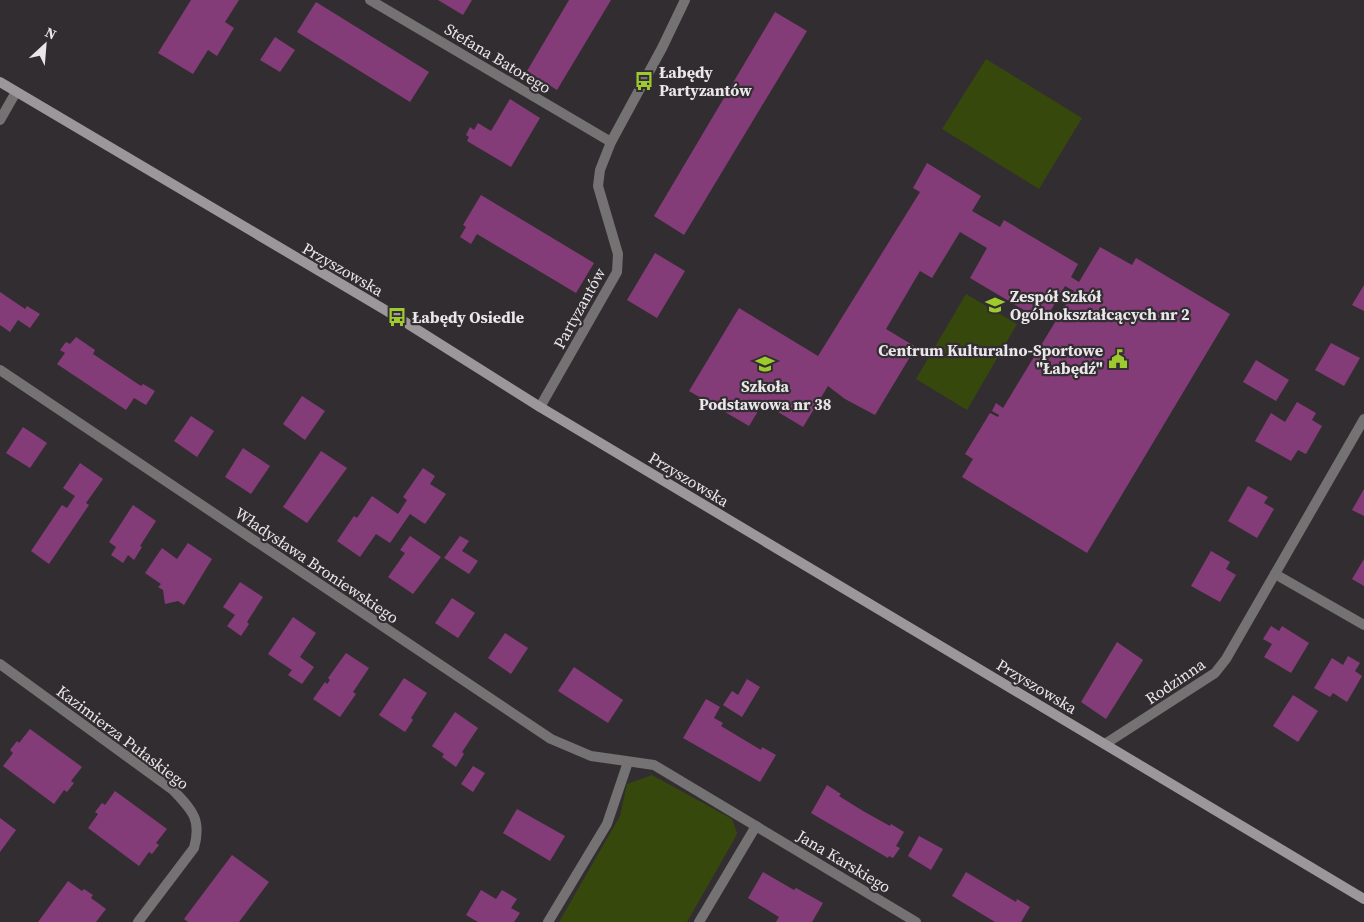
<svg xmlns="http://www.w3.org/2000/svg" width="1364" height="922" font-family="'Source Serif 4',serif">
  <rect width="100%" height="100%" fill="#322d31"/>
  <g fill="#37480c">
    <polygon points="986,59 1082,118 1039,189 942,129"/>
    <polygon points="966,294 1017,324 967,410 916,379"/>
    <polygon points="652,775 732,819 737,833 735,838 687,922 559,922 620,816 627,784"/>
  </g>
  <g fill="#843c79">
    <polygon points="191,0 239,0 225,22 234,28 217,56 208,50 193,74 158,53"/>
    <polygon points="438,0 472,0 463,15"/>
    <polygon points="569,0 611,0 557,90 527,71"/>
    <polygon points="316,2 429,72 410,102 297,32"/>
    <polygon points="775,12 807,31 684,235 654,216"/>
    <polygon points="275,37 295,50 280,72 260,60"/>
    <polygon points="510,99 540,118 511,167 467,141 469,137 466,135 470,127 474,130 478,123 491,131"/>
    <polygon points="927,163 981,196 972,211 1000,227 1004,220 1078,264 1071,277 1079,282 1100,247 1132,265 1136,258 1230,314 1087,553 962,477 973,459 965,454 990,413 998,417 999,415 992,411 996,403 1003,408 1074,291 1065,286 1044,322 970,278 987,248 960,232 932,278 920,271 886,329 916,347 875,415 845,399 828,386 803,427 763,403 749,426 689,391 739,308 818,356 920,192 913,188"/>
    <polygon points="481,195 594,263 576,293 477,234 471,244 460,237 466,227 463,225"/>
    <polygon points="655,253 685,271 657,318 627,300"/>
    <polygon points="1364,285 1364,311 1352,305"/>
    <polygon points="0,292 25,309 27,306 40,314 30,328 18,320 10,332 0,325"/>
    <polygon points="76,337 95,350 93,354 141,386 143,384 155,391 146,405 134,398 126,410 57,364 65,353 60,350 66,342 70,344"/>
    <polygon points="1331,343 1360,358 1344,386 1315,370"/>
    <polygon points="1256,360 1289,380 1276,401 1243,382"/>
    <polygon points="302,396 325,411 305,440 283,424"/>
    <polygon points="1297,402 1316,413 1312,420 1322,426 1306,454 1298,450 1291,461 1255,441 1271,413 1285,422"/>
    <polygon points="191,416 214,431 197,457 174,441"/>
    <polygon points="23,427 47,443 30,468 6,453"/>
    <polygon points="243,448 270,466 251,494 225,477"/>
    <polygon points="321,451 347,468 307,523 283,507"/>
    <polygon points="80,463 103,479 86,503 89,505 49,564 31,551 62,505 67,508 75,496 63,488"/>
    <polygon points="423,468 435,476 430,484 446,494 425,524 410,514 390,543 376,534 360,557 337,541 354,516 357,518 372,496 398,514 407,500 403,497"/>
    <polygon points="1248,486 1268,497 1264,503 1274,509 1257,538 1228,521"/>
    <polygon points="1364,489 1364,516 1352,510"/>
    <polygon points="133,505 156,521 140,546 142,547 134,560 128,555 123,563 111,555 116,547 109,542"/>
    <polygon points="410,536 441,557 413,594 388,577 405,553 400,550"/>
    <polygon points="460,536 469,541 462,551 478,561 469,574 444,558"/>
    <polygon points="188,543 212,559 184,605 178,601 165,604 163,590 158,587 161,584 145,573 162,548 177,559"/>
    <polygon points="1211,551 1230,562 1226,569 1236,575 1220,602 1191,586"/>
    <polygon points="1364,559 1364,586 1352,579"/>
    <polygon points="240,582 263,597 247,622 249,624 241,636 227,626 235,615 223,607"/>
    <polygon points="452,598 475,613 458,638 435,623"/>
    <polygon points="293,617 316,633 300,657 314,667 302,684 288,675 292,670 268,654"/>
    <polygon points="1271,626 1279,631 1282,626 1309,643 1291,673 1264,657 1272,644 1263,639"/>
    <polygon points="505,633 528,648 511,674 488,658"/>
    <polygon points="1117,642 1143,660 1106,719 1081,702"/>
    <polygon points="346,653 369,668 353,692 356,694 340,717 313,699 325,682 327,684 330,680 328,678"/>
    <polygon points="1348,656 1360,663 1355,671 1362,676 1347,702 1333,693 1330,697 1314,688 1332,658 1343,665"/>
    <polygon points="574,667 623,700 608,723 558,691"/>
    <polygon points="404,678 427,693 411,718 413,720 405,732 379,715"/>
    <polygon points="747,679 760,687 742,717 723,705 732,691 738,695"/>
    <polygon points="1293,695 1318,711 1298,742 1273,726"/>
    <polygon points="706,699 720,707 714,718 723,723 721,726 761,750 762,747 776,755 760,782 683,738"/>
    <polygon points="455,712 478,728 462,752 464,754 456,767 442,757 444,754 432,746"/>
    <polygon points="30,729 82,767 71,781 74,783 67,792 64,790 54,804 3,766 13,753 10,750 17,741 19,743"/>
    <polygon points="473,766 485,773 473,792 461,784"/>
    <polygon points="827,785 841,794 839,796 863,811 890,826 891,824 904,832 896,846 900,848 893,858 889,856 888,858 811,813"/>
    <polygon points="115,791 167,829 156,843 159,845 152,854 149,852 139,866 88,828 98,814 95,812 102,803 105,805"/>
    <polygon points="517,809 565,836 550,861 503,833"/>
    <polygon points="0,818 16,830 0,852"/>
    <polygon points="919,836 943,849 931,870 908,856"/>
    <polygon points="232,855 269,882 239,922 188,922 184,919"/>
    <polygon points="763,872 794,890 796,888 823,903 812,922 776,922 779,917 748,898"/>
    <polygon points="966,872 1016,902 1017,899 1030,907 1021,922 995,922 952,896"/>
    <polygon points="68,881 82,891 84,889 93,895 91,898 106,909 96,922 38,922"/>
    <polygon points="481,890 496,899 502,890 517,899 511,908 520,913 514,922 478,922 466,915"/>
  </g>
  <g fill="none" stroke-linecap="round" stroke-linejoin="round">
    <g stroke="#747273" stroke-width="10">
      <polyline points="370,0 611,142"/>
      <polyline points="0,120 16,92"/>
      <polyline points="0,370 551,739 591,756 654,765 916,922"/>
      <polyline points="540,407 617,272 618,254 598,186 600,170 611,142 662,48 685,0"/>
      <polyline points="1275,574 1364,625"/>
      <path d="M0,664L173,790C192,810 202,819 194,848L138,922"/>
      <polyline points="1105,744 1215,673 1226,659 1364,419"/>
      <polyline points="548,922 607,824 628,762"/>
      <polyline points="699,922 756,826"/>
    </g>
    <polyline stroke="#9b979a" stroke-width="10" points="0,82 397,317 540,407 1364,899"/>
  </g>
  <defs>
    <g id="bus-bare" transform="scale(1.5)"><path d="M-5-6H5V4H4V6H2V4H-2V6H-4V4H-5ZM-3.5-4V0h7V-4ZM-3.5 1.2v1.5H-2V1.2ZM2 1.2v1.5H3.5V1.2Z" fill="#9eca2e" stroke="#322d31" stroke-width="2.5" paint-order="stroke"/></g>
    <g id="school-bare" transform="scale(1.5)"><path d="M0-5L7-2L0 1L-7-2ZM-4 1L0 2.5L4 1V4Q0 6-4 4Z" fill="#9eca2e" stroke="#322d31" stroke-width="2.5" paint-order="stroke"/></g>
    <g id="civic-bare" transform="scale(1.5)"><path d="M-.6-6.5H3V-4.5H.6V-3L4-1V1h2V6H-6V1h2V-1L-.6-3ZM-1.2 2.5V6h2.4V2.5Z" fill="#9eca2e" stroke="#322d31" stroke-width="2.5" paint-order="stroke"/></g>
  </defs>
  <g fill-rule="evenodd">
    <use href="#bus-bare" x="644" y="81"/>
    <use href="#school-bare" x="995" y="305"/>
    <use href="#bus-bare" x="397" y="317"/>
    <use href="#civic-bare" x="1118" y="359"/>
    <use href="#school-bare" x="765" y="364"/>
  </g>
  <g text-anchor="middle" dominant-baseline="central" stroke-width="4.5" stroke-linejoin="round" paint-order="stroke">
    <g font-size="16" fill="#eae7ea" stroke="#322d31">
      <text transform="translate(498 58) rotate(31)">Stefana Batorego</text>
      <text transform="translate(343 269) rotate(30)">Przyszowska</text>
      <text transform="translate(579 308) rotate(-61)">Partyzantów</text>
      <text transform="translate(689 479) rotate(31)">Przyszowska</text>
      <text transform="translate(317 565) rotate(34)">Władysława Broniewskiego</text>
      <text transform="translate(1175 681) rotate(-34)">Rodzinna</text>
      <text transform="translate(1037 686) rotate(31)">Przyszowska</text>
      <text transform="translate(123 737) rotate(37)">Kazimierza Pułaskiego</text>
      <text transform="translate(844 861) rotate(31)">Jana Karskiego</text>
    </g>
    <g font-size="16" font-weight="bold" fill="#eae7ea" stroke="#322d31" text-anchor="start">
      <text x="659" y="72">Łabędy<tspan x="659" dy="18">Partyzantów</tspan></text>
      <text x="1010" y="296">Zespół Szkół<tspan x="1010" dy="18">Ogólnokształcących nr 2</tspan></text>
      <text x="412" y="317">Łabędy Osiedle</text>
      <text x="1103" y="350" text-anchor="end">Centrum Kulturalno-Sportowe<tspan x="1103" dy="18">"Łabędź"</tspan></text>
      <text x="765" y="386" text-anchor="middle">Szkoła<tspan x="765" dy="18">Podstawowa nr 38</tspan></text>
    </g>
  </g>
  <g transform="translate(45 45) rotate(26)" stroke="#322d31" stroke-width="4" paint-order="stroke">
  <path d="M0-4L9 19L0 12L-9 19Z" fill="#eae7ea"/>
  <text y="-8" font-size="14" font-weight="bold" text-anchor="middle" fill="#eae7ea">N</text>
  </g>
</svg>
